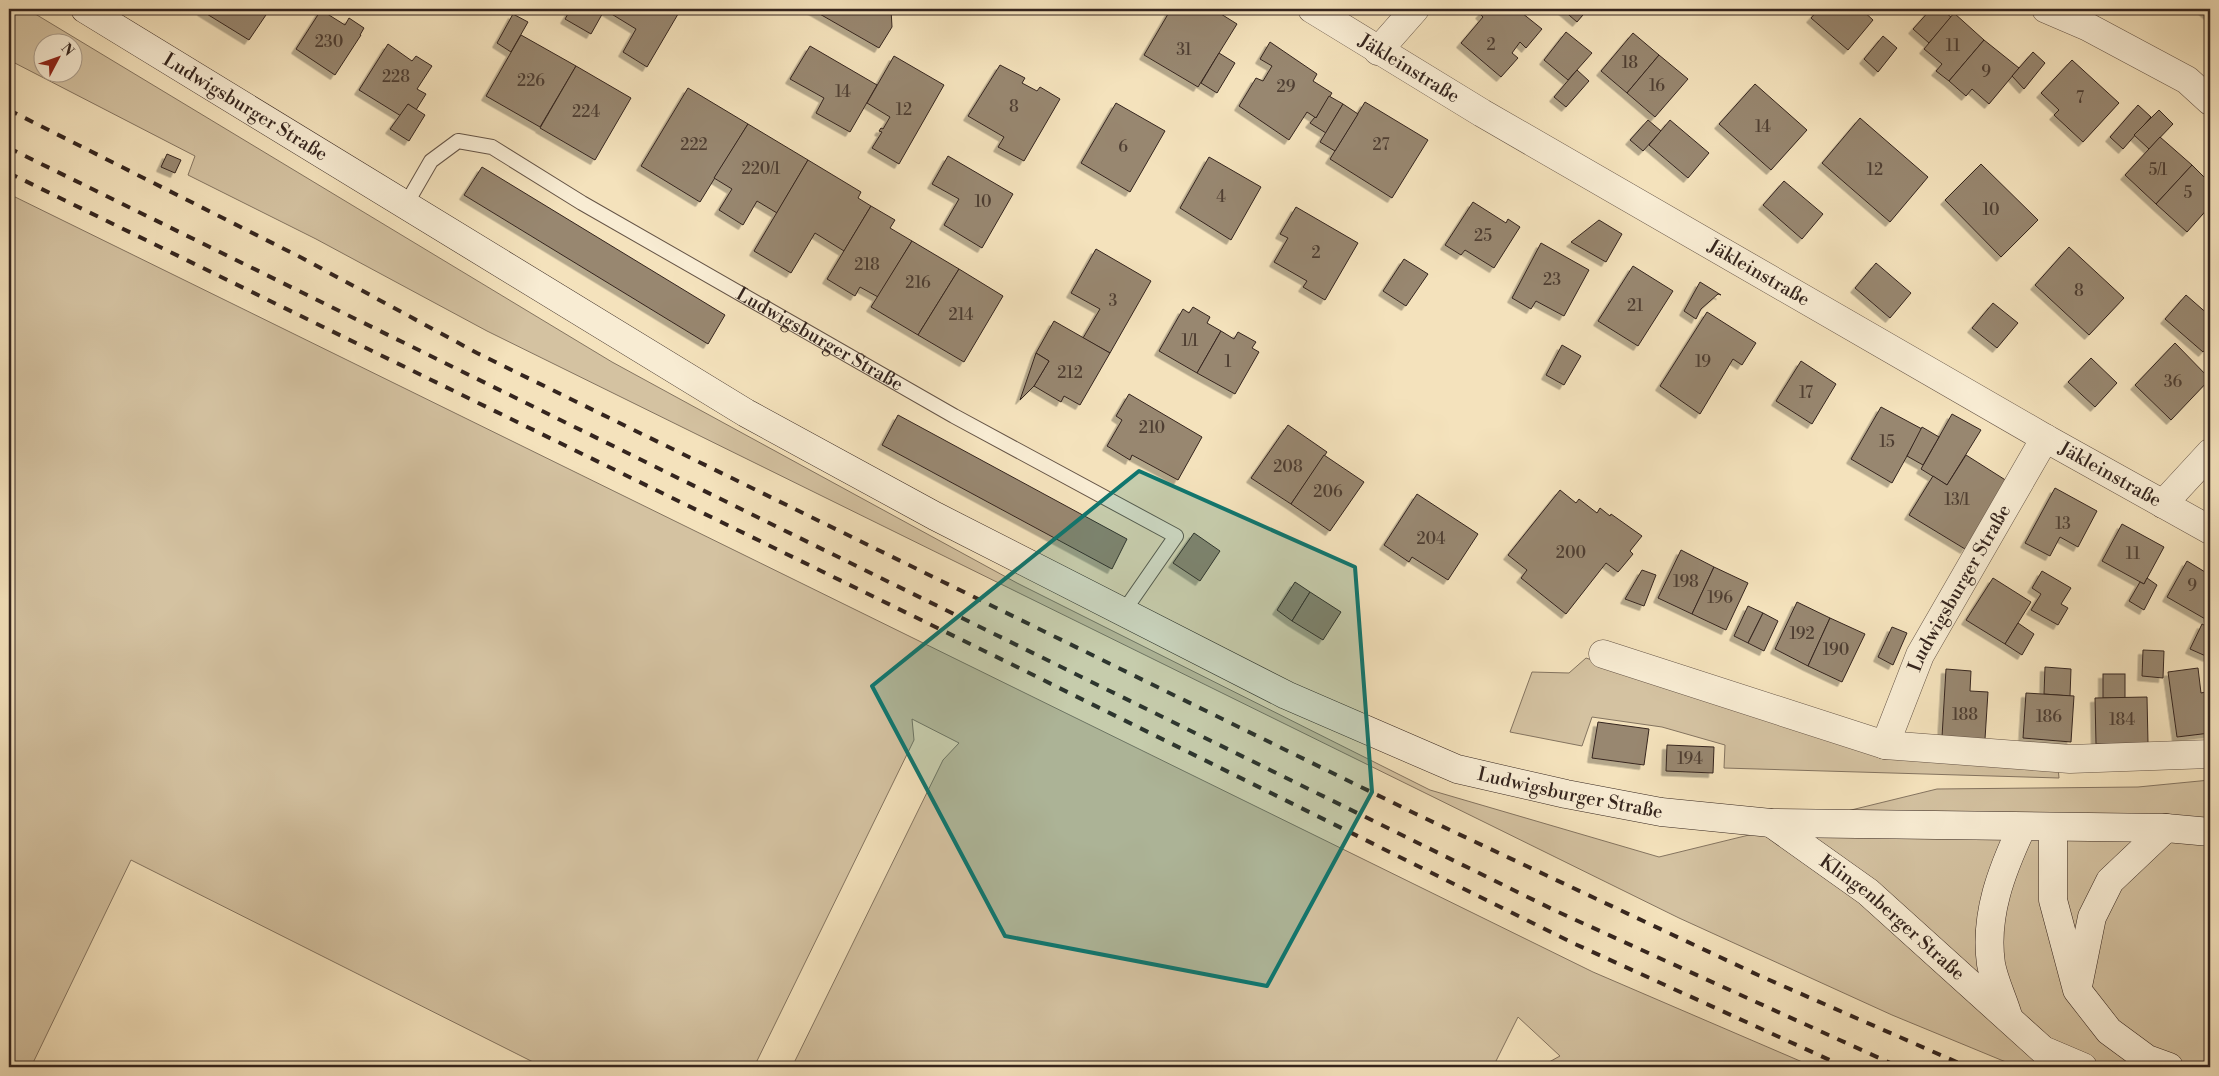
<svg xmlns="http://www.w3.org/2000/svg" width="2219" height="1076" font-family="'Libre Bodoni',serif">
  <defs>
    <filter id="shadow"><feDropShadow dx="-4.5" dy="4.5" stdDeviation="0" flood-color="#0004"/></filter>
  </defs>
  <rect width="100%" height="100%" fill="#f4e2bc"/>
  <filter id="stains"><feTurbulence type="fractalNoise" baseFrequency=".004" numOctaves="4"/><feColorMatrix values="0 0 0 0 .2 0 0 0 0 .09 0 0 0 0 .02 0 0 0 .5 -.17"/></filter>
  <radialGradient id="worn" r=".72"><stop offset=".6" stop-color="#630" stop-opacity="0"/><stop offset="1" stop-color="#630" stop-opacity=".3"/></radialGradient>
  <g fill="#d4c2a1" stroke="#847460" fill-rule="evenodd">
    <path d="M9,9H27L612,362L1017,583L1430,790L1659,857L1937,789L2138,787L2210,780V1067H2018L1892,1015L1679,918L487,331L316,239L188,175L195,156L9,60ZM42,42H72V72H42Z"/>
    <polygon points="9,194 1593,972 1814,1067 1540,1067 1560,1056 1518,1017 1493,1067 792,1067 943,760 959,743 912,719 914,740 754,1067 543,1067 131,860 31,1067 9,1067"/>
    <polygon points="1586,658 1881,752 2058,768 2059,778 1724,768 1725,745 1662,727 1592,717 1582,746 1510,732 1532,672 1569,673"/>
  </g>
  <g fill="#988770" stroke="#35251e" filter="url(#shadow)">
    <polygon points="203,9 270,9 249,40 202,11"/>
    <polygon points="571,9 605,9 591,34 565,19"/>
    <polygon points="605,9 681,9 647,67 623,52 636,29 605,10"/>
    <polygon points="811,9 891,9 892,27 879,48"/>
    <polygon points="1171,9 1213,9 1237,24 1198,87 1144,55"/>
    <polygon points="1485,9 1517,9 1542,29 1526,48 1520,42 1512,53 1518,58 1501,77 1461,43 1483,17 1480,14"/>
    <polygon points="1562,9 1588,9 1577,22"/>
    <polygon points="1819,9 1861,9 1873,20 1848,50 1811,18"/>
    <polygon points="1931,9 1941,9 1951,17 1929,43 1913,29"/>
    <polygon points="2202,9 2210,9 2210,16"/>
    <polygon points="321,10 345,25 349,18 364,28 360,35 361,35 335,75 296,49"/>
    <polygon points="1954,13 1984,40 1949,81 1936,71 1942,64 1924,49"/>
    <polygon points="513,14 528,22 511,52 497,43"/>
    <polygon points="1566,32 1592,53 1568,80 1544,60"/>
    <polygon points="1633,33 1659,55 1627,93 1601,71"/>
    <polygon points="521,35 576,66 540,127 486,96"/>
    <polygon points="1883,36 1897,48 1878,72 1864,59"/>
    <polygon points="1984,40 2019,68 1989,104 1972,89 1966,96 1949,81"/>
    <polygon points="1270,42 1317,74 1313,81 1332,93 1316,118 1307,112 1289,140 1239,106 1256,78 1263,81 1272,66 1260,59"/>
    <polygon points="388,44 412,61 416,56 432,66 417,89 426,94 416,110 408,104 401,116 359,90"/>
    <polygon points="810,46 877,85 850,132 816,113 824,98 790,79"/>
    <polygon points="2033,52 2045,63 2024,89 2012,76"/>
    <polygon points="1219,53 1235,63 1217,93 1201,83"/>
    <polygon points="1659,55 1688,79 1655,117 1627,93"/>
    <polygon points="894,56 944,85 899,164 872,148 882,132 879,131 881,128 883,129 890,117 867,103"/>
    <polygon points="2072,60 2119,103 2083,142 2054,115 2059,110 2041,93"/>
    <polygon points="1000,65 1025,78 1022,83 1037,91 1040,87 1060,99 1024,161 998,147 1004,137 968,116"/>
    <polygon points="576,66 631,98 595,160 540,128"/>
    <polygon points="1577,70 1589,81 1566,107 1554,97"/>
    <polygon points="1755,84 1807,130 1771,170 1719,124"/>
    <polygon points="688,88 748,124 700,202 641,166"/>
    <polygon points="1329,96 1343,104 1326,133 1310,123 1315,117 1316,118"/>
    <polygon points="1365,102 1428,140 1392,198 1330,159"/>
    <polygon points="1116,103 1165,131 1130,192 1081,163"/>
    <polygon points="408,104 425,115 409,141 390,129"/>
    <polygon points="1343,104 1358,114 1335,151 1320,142"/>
    <polygon points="2138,105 2151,117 2123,149 2110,137"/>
    <polygon points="2159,110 2173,124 2149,149 2134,135"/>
    <polygon points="1860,118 1928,177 1890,222 1822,163"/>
    <polygon points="1648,120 1661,131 1643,151 1630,140"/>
    <polygon points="1670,120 1709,153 1688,178 1649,145"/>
    <polygon points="748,124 808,160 777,213 757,201 743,225 719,210 732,189 714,178"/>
    <polygon points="2160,137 2192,165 2156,204 2125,175"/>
    <polygon points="167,154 181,160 175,173 161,167"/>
    <polygon points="948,156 1013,194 982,248 944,225 959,199 932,184"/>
    <polygon points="1209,157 1261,187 1231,240 1180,208"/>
    <polygon points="808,160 861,192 858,198 871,206 844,251 815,233 791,273 754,251"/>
    <polygon points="1981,164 2038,220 2001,257 1945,200"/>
    <polygon points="2192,165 2210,183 2210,206 2187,232 2156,204"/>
    <polygon points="482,167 725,315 708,344 464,195"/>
    <polygon points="1784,181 1823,214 1802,239 1763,205"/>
    <polygon points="1473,202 1506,223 1508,219 1520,227 1494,268 1465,250 1461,255 1445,245"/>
    <polygon points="871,206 895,220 890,228 912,241 878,297 860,287 855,296 827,279"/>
    <polygon points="1296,207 1358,243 1325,300 1303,287 1307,281 1274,262 1288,238 1280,234"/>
    <polygon points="1599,220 1622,234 1606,262 1571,242"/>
    <polygon points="912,241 959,269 918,335 871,307"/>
    <polygon points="1541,243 1589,270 1564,316 1536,301 1531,309 1512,298"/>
    <polygon points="2069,247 2124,298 2089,335 2035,285"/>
    <polygon points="1096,249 1151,281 1110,353 1083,338 1100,309 1071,293"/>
    <polygon points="1404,259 1428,274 1406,306 1383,291"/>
    <polygon points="1876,263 1911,293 1890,318 1855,288"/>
    <polygon points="1633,266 1673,291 1638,346 1598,321"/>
    <polygon points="959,269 1003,296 964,362 918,335"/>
    <polygon points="1700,282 1721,295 1718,294 1701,309 1696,319 1684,311"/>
    <polygon points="2186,295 2210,316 2210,344 2203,352 2165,319"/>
    <polygon points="1993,303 2018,323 1997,348 1972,328"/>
    <polygon points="1193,307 1210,317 1207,323 1221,331 1197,373 1159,351 1183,309 1189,313"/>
    <polygon points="1707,312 1756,343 1742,365 1733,359 1700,414 1660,386"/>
    <polygon points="1054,321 1110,353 1080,405 1064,396 1061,402 1034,386 1049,361 1036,353"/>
    <polygon points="1221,331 1234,339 1238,332 1256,342 1252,348 1259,352 1235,394 1197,373"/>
    <polygon points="2175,343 2210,379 2171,420 2135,385"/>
    <polygon points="1562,345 1581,356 1564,385 1546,375"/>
    <polygon points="1036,353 1049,361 1034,386 1020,400"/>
    <polygon points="2091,358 2117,383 2095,407 2068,382"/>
    <polygon points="1801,361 1836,384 1812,424 1776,401"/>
    <polygon points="1129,394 1202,437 1178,480 1132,455 1130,460 1107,446 1122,420 1116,416"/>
    <polygon points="1881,407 1922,429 1892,483 1851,459"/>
    <polygon points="1952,414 1981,430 1947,485 1921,469"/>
    <polygon points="898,415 1127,539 1112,569 882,445"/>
    <polygon points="1288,425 1327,452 1291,504 1251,478"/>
    <polygon points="1922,427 1939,437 1923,465 1907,456"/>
    <polygon points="1324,455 1364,482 1330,531 1291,504"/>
    <polygon points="1966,455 2007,481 1965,549 1909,515 1933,476 1947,485"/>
    <polygon points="2055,488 2097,511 2078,547 2060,537 2050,556 2025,543"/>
    <polygon points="1560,490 1576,503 1579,499 1597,513 1600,508 1610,516 1611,514 1642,536 1630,551 1633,554 1618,572 1606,563 1566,614 1521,578 1527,570 1508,555"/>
    <polygon points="1417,494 1478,534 1448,580 1412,557 1409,562 1384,545"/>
    <polygon points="2122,524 2164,547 2144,584 2102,561"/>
    <polygon points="1194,533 1220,551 1200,581 1173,563"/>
    <polygon points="1681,550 1714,567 1692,614 1658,598"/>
    <polygon points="2187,561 2210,575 2210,614 2207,620 2167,597"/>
    <polygon points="1714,567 1748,583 1726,630 1692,614"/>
    <polygon points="1642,570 1656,575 1644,606 1625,599"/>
    <polygon points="2042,571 2071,588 2061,604 2068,608 2058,625 2031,610 2041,594 2032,588"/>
    <polygon points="1993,578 2031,602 2005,644 1966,620"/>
    <polygon points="2147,578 2157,585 2144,610 2129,601 2140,582 2144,584"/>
    <polygon points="1295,582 1310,592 1292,621 1277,610"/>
    <polygon points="1310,592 1341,612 1323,640 1292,621"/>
    <polygon points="1797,602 1830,618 1808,666 1775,649"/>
    <polygon points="1748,606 1763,613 1748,643 1734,636"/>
    <polygon points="1763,613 1778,621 1764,651 1748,643"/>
    <polygon points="1830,618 1865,634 1842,682 1808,666"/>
    <polygon points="2018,623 2034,634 2022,655 2005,644"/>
    <polygon points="2202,624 2210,628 2210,652 2208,657 2190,649"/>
    <polygon points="1892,627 1907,633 1893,665 1878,657"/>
    <polygon points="2143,650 2164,651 2163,678 2142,676"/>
    <polygon points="2045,667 2071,669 2070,696 2044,694"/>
    <polygon points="2198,668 2201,693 2210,691 2210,733 2177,737 2168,672"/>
    <polygon points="1946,669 1971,671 1970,691 1988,692 1985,739 1942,737"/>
    <rect x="2103" y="674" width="22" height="24"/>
    <polygon points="2026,693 2074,696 2071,742 2023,738"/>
    <polygon points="2147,697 2148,743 2096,744 2095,698"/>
    <polygon points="1598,722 1649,729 1644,765 1592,758"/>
    <polygon points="1667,745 1714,747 1713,773 1666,771"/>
  </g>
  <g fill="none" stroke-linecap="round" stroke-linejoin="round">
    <g stroke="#655446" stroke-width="16">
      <g id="lane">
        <path id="s1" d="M405,206L431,161L458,141L492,147L582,203L954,416L1176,536L1124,611"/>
      </g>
    </g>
    <g stroke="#655446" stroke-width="29">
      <g id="street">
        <path id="s2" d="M1312,9L1482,113L2045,438L2210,530"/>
        <polyline points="2046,9 2088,27 2187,80 2210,101"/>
        <polyline points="1378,51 1415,9"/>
        <polyline points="2163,504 2210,453"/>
        <polyline points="1603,654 1885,745 2070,759 2210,754"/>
        <path id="s3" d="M1885,745L1920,655L2045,438"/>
      </g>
    </g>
    <g stroke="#35251e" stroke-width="29">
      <g id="secondary">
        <path id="s4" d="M85,9L746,413L935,516L1286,695L1457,769L1566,794L1661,812L1771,823L2166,828L2210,832"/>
        <path id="s5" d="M1771,823L1868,892L2043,1050L2083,1067"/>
        <polyline points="2053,827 2053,900 2077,990 2109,1031 2147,1059 2169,1067"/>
        <polyline points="2078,986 2092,917 2110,881 2166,828"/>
        <path d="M2008,1016C2003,999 1994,981 1991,964C1984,915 2002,870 2022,827"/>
      </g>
    </g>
    <use href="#lane" stroke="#f8ecd3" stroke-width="14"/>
    <use href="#street" stroke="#f8ecd3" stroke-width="28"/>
    <use href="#secondary" stroke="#f8ecd3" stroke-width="28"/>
    <g stroke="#35251e" stroke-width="4" stroke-dasharray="9 9" stroke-linecap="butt">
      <polyline points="9,110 302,258 477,353 1416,814 1758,975 1968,1067"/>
      <polyline points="9,148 1556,911 1899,1067"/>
      <polyline points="9,173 1011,664 1575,944 1845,1067"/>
    </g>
  </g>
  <path fill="#0f766e" fill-opacity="0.2" stroke="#0f766e" stroke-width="4" stroke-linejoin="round" d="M1139,471L1355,567L1372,792L1267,986L1005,936L872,686Z"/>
  <g text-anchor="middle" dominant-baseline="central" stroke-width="4" stroke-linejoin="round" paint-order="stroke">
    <g font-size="16" fill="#4e3e32">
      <text x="329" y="42">230</text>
      <text x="1491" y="45">2</text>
      <text x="1953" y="46">11</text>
      <text x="1184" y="50">31</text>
      <text x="1630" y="63">18</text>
      <text x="1986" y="72">9</text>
      <text x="396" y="77">228</text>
      <text x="531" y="81">226</text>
      <text x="1657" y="86">16</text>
      <text x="1286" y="87">29</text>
      <text x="843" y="92">14</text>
      <text x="2080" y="98">7</text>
      <text x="1014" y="107">8</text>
      <text x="904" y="110">12</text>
      <text x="586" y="112">224</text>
      <text x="1763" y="127">14</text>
      <text x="694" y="145">222</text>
      <text x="1381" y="145">27</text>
      <text x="1123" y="147">6</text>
      <text x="761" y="169">220/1</text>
      <text x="1875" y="170">12</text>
      <text x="2158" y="170">5/1</text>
      <text x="2188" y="193">5</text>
      <text x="1221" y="197">4</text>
      <text x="983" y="202">10</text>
      <text x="1991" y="210">10</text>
      <text x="1483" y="236">25</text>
      <text x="1316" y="253">2</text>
      <text x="867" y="265">218</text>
      <text x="1552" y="280">23</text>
      <text x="918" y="283">216</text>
      <text x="2079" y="291">8</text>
      <text x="1113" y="301">3</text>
      <text x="1635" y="306">21</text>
      <text x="961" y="315">214</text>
      <text x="1190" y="341">1/1</text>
      <text x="1228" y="362">1</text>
      <text x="1703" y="362">19</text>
      <text x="1070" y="373">212</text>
      <text x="2173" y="382">36</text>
      <text x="1806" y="393">17</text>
      <text x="1152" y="428">210</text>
      <text x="1887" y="442">15</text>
      <text x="1288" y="467">208</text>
      <text x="1328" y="492">206</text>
      <text x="1957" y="500">13/1</text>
      <text x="2063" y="524">13</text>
      <text x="1431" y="539">204</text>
      <text x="1571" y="553">200</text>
      <text x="2133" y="554">11</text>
      <text x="1686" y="582">198</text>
      <text x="2192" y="586">9</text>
      <text x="1720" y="598">196</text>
      <text x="1802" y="634">192</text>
      <text x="1836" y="650">190</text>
      <text x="1965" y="715">188</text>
      <text x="2049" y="717">186</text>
      <text x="2122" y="720">184</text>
      <text x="1690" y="759">194</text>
    </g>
    <g font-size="19" fill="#35251e" stroke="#f8ecd3">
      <text stroke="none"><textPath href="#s2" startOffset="114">Jäkleinstraße</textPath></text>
      <text stroke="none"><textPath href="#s4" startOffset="188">Ludwigsburger Straße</textPath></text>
      <text stroke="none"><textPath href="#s2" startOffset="519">Jäkleinstraße</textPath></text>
      <text stroke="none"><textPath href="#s1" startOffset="500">Ludwigsburger Straße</textPath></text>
      <text stroke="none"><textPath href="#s2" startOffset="924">Jäkleinstraße</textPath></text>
      <text stroke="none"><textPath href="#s3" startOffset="174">Ludwigsburger Straße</textPath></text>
      <text stroke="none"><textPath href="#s4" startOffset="1686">Ludwigsburger Straße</textPath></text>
      <text stroke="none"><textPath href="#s5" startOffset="154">Klingenberger Straße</textPath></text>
    </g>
  </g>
  <rect width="2219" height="1076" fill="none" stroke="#f4e2bc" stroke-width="30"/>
  <rect x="10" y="10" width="2199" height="1056" fill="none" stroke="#35251e" stroke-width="2.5"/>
  <rect x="15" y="15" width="2189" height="1046" fill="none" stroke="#35251e"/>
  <g transform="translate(58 58) rotate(49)"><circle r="24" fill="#f8ecd3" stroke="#aa9c8b"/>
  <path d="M0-4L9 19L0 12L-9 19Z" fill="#8f2418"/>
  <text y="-8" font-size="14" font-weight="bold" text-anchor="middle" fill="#35251e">N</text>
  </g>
  <rect width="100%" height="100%" filter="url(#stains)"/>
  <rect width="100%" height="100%" fill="url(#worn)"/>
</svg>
